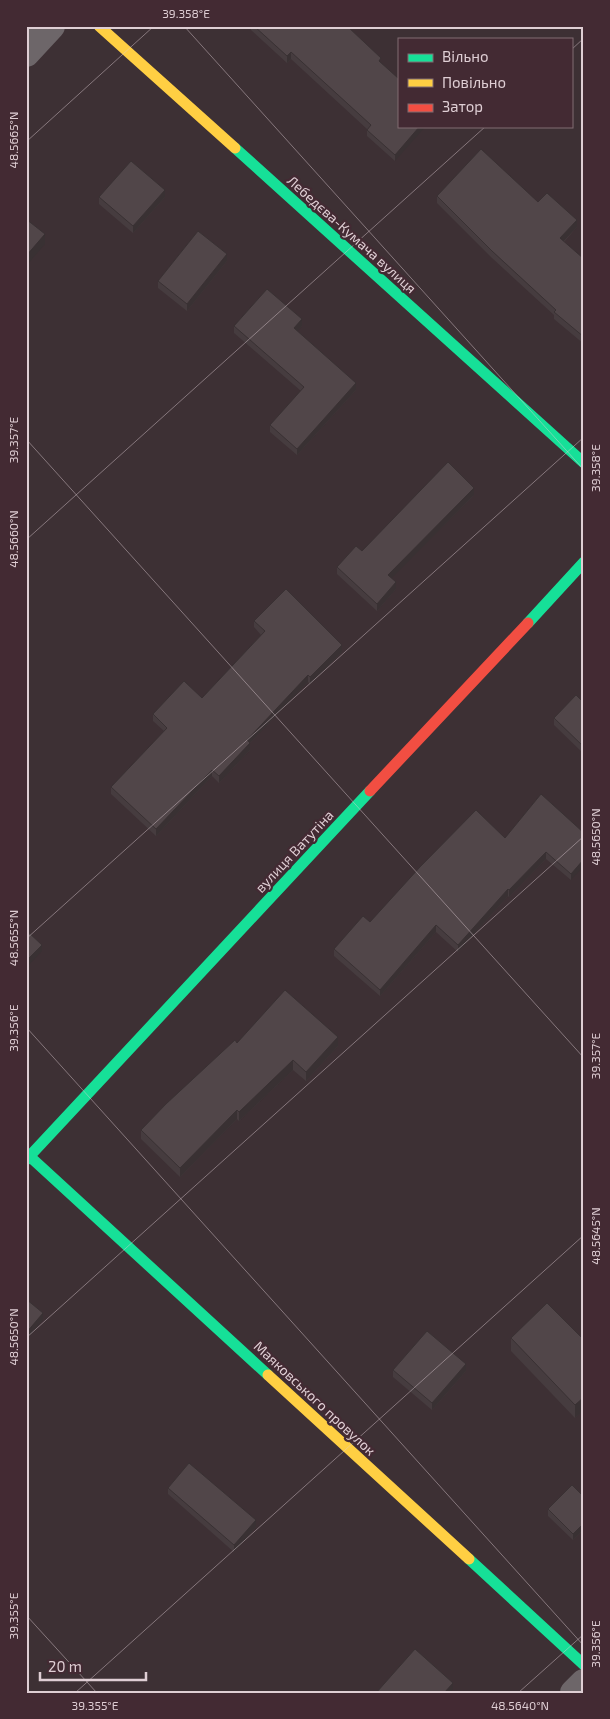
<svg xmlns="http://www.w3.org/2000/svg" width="610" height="1719" font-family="'Exo 2',sans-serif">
  <rect width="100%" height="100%" fill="#3d3034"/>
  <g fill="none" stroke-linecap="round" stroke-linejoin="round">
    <g stroke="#6d6669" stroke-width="28">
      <polyline points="26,53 51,26"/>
      <polyline points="574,1693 584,1683"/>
    </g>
    <g stroke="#16e098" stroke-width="11">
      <polyline points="235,148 584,463"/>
      <polyline points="528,623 584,562"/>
      <polyline points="26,1153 268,1375"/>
      <polyline points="26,1160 370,791"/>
      <polyline points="469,1559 584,1665"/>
    </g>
    <g stroke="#ffcf43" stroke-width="11">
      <polyline points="99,26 235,148"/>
      <polyline points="268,1375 469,1559"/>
    </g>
    <polyline stroke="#f24e42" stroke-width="11" points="370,791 528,623"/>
  </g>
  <g fill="#463c3f">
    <polygon points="251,26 347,26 381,64 399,79 395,161 367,136 367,129 291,59 287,63 251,30"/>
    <polygon points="437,196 538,202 577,227 564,242 584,259 584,344 554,319 554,315 492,258 437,203"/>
    <polygon points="99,197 165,197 133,233 99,204"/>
    <polygon points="227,261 187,311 158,288 158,281"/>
    <polygon points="234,326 302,326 297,331 356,390 297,455 270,432 270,425 301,391 234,333"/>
    <polygon points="474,495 391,578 396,589 377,611 337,574 337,567 362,551"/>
    <polygon points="254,621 342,652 310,684 308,682 250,743 250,750 219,783 212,776 156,836 111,794 111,787 164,731 153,721 153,714 202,698 261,635 254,627"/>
    <polygon points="584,703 584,754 554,725 554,718"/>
    <polygon points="584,833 571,880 546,859 509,897 508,896 458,952 436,932 380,996 334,956 334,949 370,922 505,838"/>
    <polygon points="237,1043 338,1046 306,1081 293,1070 239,1121 237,1119 180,1177 141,1139 141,1130"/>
    <polygon points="511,1338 584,1340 584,1410 575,1418 511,1351"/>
    <polygon points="393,1370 466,1371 432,1410 393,1377"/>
    <polygon points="168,1488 256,1527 234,1552 168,1494"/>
    <polygon points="584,1497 584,1529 573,1540 548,1516 548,1509"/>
  </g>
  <g fill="#393133">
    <polygon points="291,52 291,59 287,63 287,56"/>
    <polygon points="420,126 426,126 395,161 395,155"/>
    <polygon points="165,190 165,197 133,233 133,226"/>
    <polygon points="577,220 577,227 560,245 560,238"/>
    <polygon points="45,234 45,244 26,266 26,256"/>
    <polygon points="227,254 227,261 187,311 187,304"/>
    <polygon points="302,319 302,326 294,335 294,328"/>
    <polygon points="356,383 356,390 297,455 297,449"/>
    <polygon points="474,488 474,495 388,582 388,575"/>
    <polygon points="396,582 396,589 377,611 377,604"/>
    <polygon points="342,645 342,652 310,684 310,677"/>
    <polygon points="308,675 308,682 250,743 250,750 219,783 219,776 247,740"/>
    <polygon points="212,770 212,776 156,836 156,829"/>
    <polygon points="546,852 546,859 509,897 509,890"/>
    <polygon points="584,859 584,866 571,880 571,874"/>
    <polygon points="508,889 508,896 458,952 458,945"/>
    <polygon points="436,925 436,932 380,996 380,990"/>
    <polygon points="42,945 42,951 26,968 26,961"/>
    <polygon points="338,1037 338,1046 306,1081 306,1072"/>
    <polygon points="293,1060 293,1070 239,1121 239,1112"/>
    <polygon points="237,1110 237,1119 180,1177 180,1168"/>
    <polygon points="43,1313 43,1320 26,1340 26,1333"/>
    <polygon points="466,1364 466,1371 432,1410 432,1403"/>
    <polygon points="584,1397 584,1410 575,1418 575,1405"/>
    <polygon points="256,1520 256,1527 234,1552 234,1545"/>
    <polygon points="584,1523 584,1529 573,1540 573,1534"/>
    <polygon points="453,1683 453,1689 450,1693 444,1693"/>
  </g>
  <g fill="#514649" stroke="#393133">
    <polygon points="254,26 347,26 381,58 379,61 399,79 399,126 420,126 395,155 367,130 371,125 291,52 287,56"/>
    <polygon points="481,149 538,202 547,193 577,220 560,238 584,259 584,337 554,312 556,310 492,251 437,196"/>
    <polygon points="131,161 165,190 133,226 99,197"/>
    <polygon points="26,219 45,234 26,256"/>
    <polygon points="198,231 227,254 187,304 158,281"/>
    <polygon points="267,289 302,319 294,328 356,383 297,449 270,425 304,387 234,326"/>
    <polygon points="448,462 474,488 388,575 396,582 377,604 337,567 356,546 362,551"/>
    <polygon points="286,589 342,645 310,677 308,675 247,740 250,743 219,776 212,770 156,829 111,787 167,728 153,714 184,681 202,698 265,631 254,621"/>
    <polygon points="576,695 584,703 584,747 554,718"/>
    <polygon points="541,794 584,833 584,859 571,874 546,852 509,890 508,889 458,945 436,925 380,990 334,949 363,916 370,922 420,867 476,810 505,838"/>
    <polygon points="26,930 42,945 26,961"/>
    <polygon points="285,990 338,1037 306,1072 293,1060 239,1112 237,1110 180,1168 141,1130 166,1104 235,1040 237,1043"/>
    <polygon points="26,1299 43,1313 26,1333"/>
    <polygon points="547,1303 584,1340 584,1397 575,1405 511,1338"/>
    <polygon points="427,1331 466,1364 432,1403 393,1370"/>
    <polygon points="189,1463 256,1520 234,1545 168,1488"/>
    <polygon points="572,1485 584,1497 584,1523 573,1534 548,1509"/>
    <polygon points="415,1649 453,1683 444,1693 376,1693"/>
  </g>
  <path fill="none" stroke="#dfced4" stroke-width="1" stroke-opacity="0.45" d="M184,26L584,470M571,50L584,38M26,142L154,26M26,439L584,1058M26,540L486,126M26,939L584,437M26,1027L584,1646M26,1338L584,836M26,1615L97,1693M75,1693L584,1235M518,1693L584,1634"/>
  <g text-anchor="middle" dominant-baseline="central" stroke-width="4.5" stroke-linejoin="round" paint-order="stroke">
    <g font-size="14" fill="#dfced4" stroke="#432a33">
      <text transform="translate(352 234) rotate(42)">Лебедєва-Кумача вулиця</text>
      <text transform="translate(294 851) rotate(-47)">вулиця Ватутіна</text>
      <text transform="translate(315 1398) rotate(43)">Маяковського провулок</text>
    </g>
  </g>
  <rect width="610" height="1719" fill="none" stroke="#432a33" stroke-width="55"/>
  <rect x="398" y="38" width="175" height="90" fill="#432a33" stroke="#816c73"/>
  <rect x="408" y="54" width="25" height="8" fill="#16e098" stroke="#816c73"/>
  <text x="442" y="62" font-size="15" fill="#dfced4">Вільно</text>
  <rect x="408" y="79" width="25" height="8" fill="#ffcf43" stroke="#816c73"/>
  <text x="442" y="88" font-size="15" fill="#dfced4">Повільно</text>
  <rect x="408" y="104" width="25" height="8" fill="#f24e42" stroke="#816c73"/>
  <text x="442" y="112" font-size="15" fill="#dfced4">Затор</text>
  <path d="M40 1672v8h106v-8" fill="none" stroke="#dfced4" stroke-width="2.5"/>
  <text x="48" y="1672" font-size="15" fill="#dfced4" stroke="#432a33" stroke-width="4" paint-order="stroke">20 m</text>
  <rect x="28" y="28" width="554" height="1664" fill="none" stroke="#dfced4" stroke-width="2"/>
  <g font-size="12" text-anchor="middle" fill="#dfced4">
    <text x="186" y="18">39.358°E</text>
    <text transform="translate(14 140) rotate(-90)" y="4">48.5665°N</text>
    <text transform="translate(14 440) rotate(-90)" y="4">39.357°E</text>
    <text transform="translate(596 468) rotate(-90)" y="4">39.358°E</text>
    <text transform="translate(14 539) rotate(-90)" y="4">48.5660°N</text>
    <text transform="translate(596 837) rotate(-90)" y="4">48.5650°N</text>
    <text transform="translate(14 938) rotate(-90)" y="4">48.5655°N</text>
    <text transform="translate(14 1028) rotate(-90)" y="4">39.356°E</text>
    <text transform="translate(596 1056) rotate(-90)" y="4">39.357°E</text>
    <text transform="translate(596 1236) rotate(-90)" y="4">48.5645°N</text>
    <text transform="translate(14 1337) rotate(-90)" y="4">48.5650°N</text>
    <text transform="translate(14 1616) rotate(-90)" y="4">39.355°E</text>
    <text transform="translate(596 1644) rotate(-90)" y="4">39.356°E</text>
    <text x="95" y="1710">39.355°E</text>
    <text x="520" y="1710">48.5640°N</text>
  </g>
</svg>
